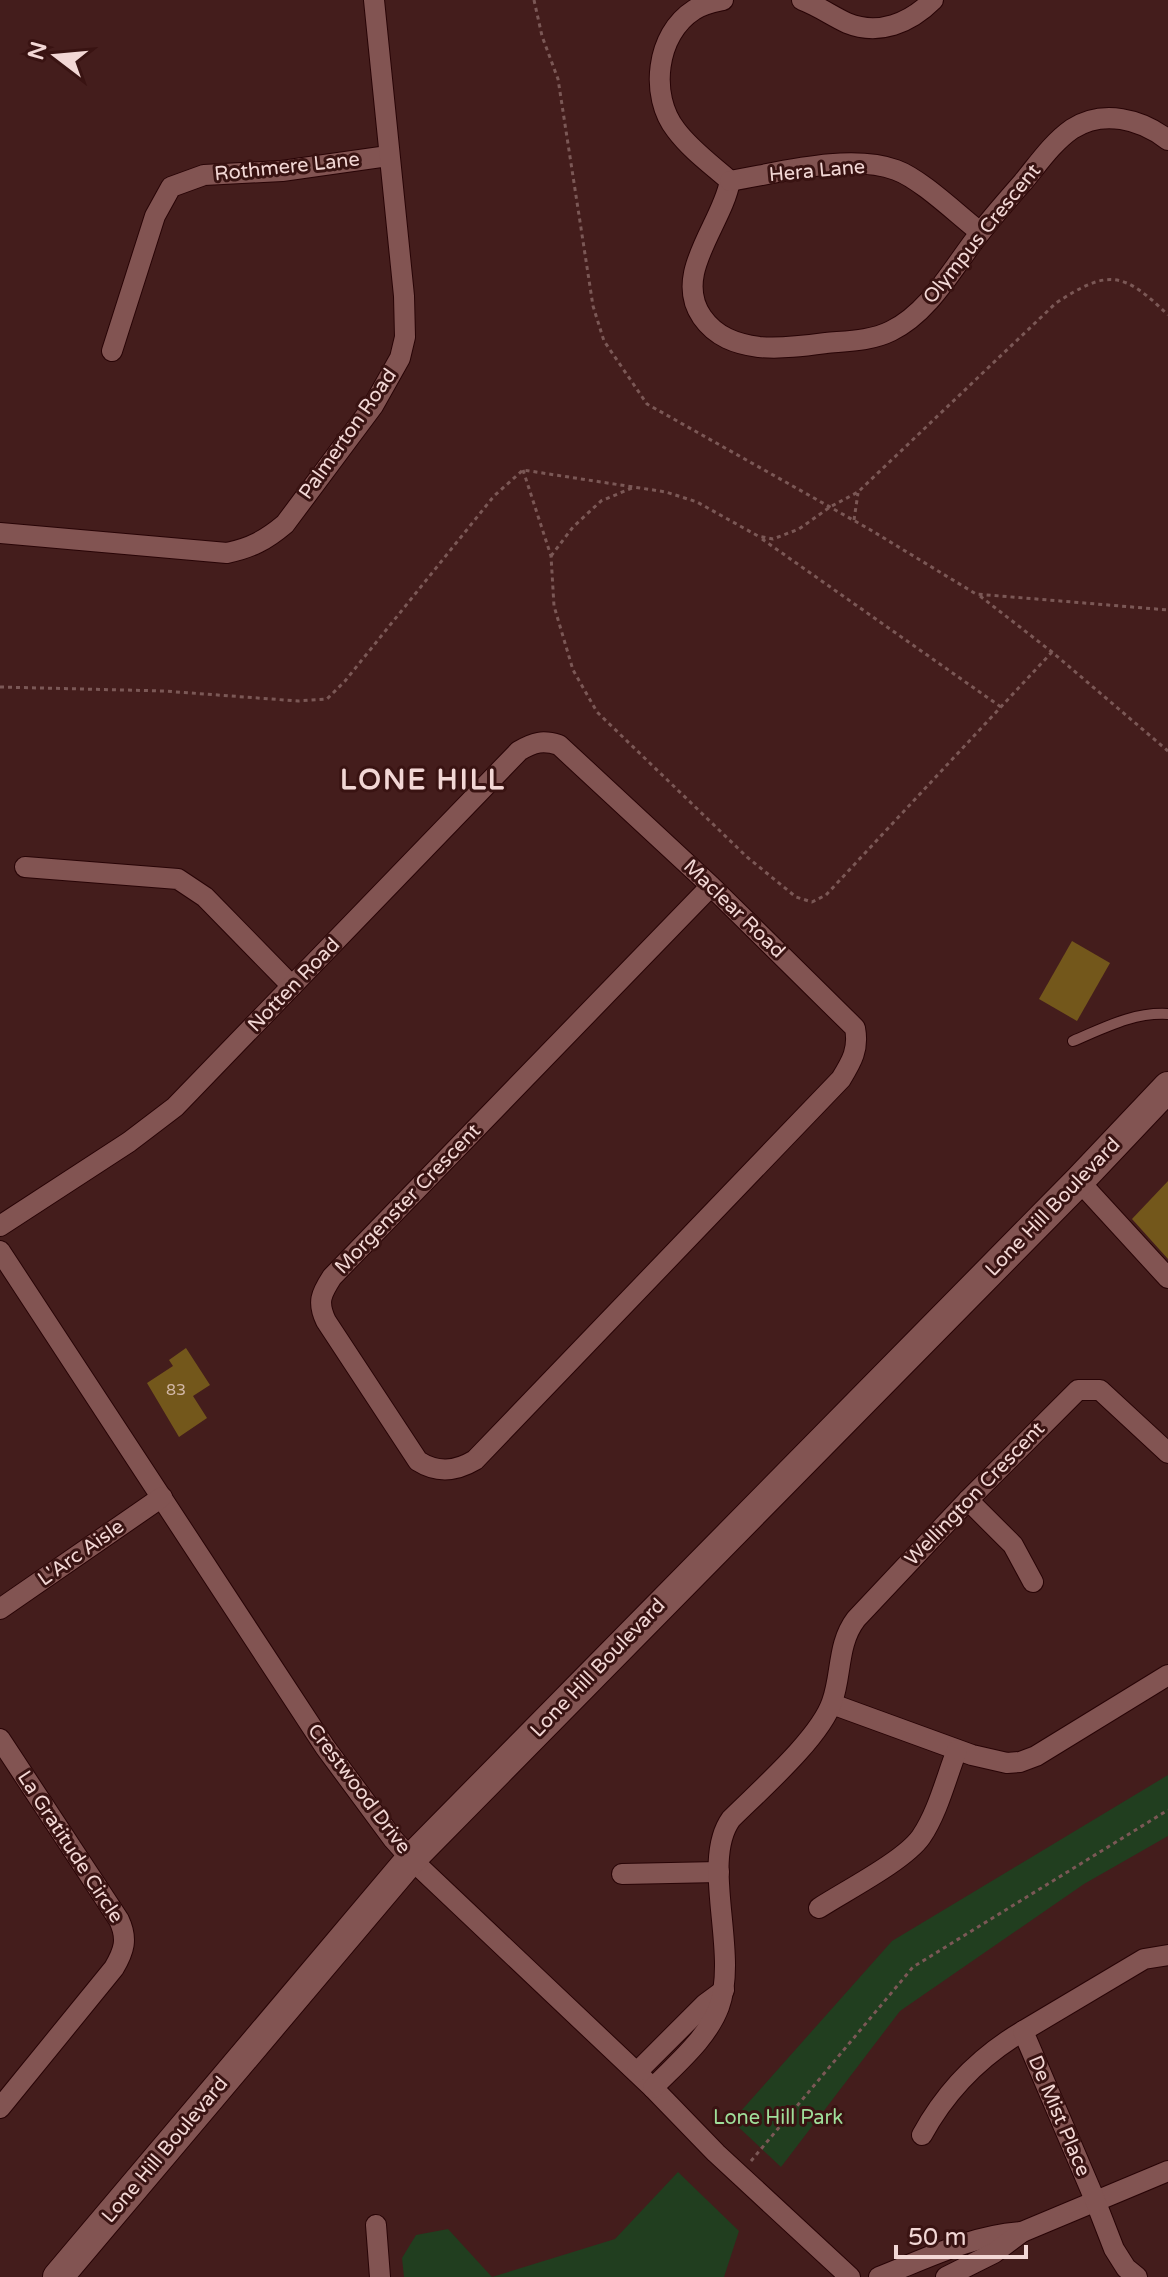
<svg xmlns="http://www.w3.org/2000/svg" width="1168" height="2277" font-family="'Varela Round',sans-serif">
  <rect width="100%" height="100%" fill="#441d1c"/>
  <g fill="#213e1f">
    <polygon points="1168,1775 1168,1836 1084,1884 900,2011 781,2167 732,2121 892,1941"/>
    <polygon points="678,2172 739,2231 724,2277 404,2277 402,2258 416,2235 448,2229 492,2277 615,2239"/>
  </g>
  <g fill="#73571b">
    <polygon points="1072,941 1110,963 1077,1021 1039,999"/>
    <polygon points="1168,1181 1168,1259 1132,1219"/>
    <polygon points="186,1348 210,1385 193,1396 207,1418 179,1437 147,1383 173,1366 169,1360"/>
  </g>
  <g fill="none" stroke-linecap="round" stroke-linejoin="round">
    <g stroke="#280406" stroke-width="12">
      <path id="lane" d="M1073,1041C1104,1028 1133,1012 1168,1014"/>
    </g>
    <g stroke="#280406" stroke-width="22">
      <g id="street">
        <path d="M723,0C714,2 703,4 694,10C656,34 649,96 676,130C691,150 712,165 730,181C722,225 672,274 702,317C716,337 736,344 759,347C781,349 804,346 826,343C847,341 871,341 891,331C930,312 953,267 980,233C993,216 1008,199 1023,182C1038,164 1052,143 1072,129C1103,109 1141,119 1168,140"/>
        <path d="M802,0C818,6 832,16 847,23C879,36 910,23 933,0"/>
        <path d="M730,181C778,173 849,153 896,170C921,179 958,215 980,232"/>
        <polyline points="112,351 155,216 171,187 204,175 282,171 388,156"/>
        <path d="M0,533L227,553C251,548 266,540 285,524L373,406L400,358L405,337L404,296L374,0"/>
        <polyline points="25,867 178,879 205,897 292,986"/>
        <polyline points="1079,1181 1168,1278"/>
        <path d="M0,1226L129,1142L175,1107L519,751C534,742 543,740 559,745L711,886L855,1028C859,1049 852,1061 841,1079L475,1460C455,1472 437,1473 418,1461L326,1321C317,1302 321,1294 332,1277L711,886"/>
        <polyline points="0,1251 325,1747 393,1839 411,1859 653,2088 716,2153 850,2277"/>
        <polyline points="968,1500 1013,1545 1033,1582"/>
        <polyline points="0,1609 162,1497"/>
        <polyline points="832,1704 972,1755 1007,1763 1020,1762 1036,1756 1168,1675"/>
        <path d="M0,1739L119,1920C128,1939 124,1951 114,1968L0,2108"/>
        <polyline points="622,1874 719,1872"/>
        <path d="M819,1908C845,1891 904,1861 921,1837C938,1812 946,1778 957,1750"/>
        <polyline points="637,2072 705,2004 724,1990"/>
        <path d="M653,2088C676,2064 707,2039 719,2007C739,1952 700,1862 731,1819C759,1791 820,1738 832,1702C842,1674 837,1644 856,1619L968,1500L1078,1390H1100L1168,1453"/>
        <path d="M922,2135C946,2091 979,2057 1023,2031"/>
        <polyline points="376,2225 380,2277"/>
        <path d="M879,2277C925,2259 972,2235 1022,2232"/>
        <polyline points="946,2277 994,2253 1022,2232 1168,2171"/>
        <polyline points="1137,2277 1126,2268 1114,2249 1095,2200 1023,2031 1144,1959 1168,1955"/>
      </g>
    </g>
    <g stroke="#280406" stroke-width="32">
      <polyline id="secondary" points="58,2277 411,1859 1079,1181 1168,1087"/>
    </g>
    <g stroke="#7b5856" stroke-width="3" stroke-dasharray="4 4" stroke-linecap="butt">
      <polyline points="534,0 542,36 558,79 593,306 604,341 647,404 869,529 976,594 1168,610"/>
      <polyline points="523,470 551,556 554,606 573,670 597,712 747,857 796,897 812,902 826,895 1052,652"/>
      <polyline points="854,520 858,493"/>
      <polyline points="762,539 1001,707"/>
      <polyline points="551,556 573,527 601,501 632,488"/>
      <polyline points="980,596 1052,652 1168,751"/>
      <path d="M0,687L164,691L298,701L327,699L345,681L494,496L523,470L666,492L697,502L758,536L773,539L799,529L830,507L858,492L1056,303C1108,269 1123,271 1168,315"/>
      <polyline points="751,2161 913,1967 1168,1810"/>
    </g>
    <use href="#lane" stroke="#825452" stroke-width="10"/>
    <use href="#street" stroke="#825452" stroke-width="20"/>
    <use href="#secondary" stroke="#825452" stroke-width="30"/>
  </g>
  <g text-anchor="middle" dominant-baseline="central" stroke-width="6" stroke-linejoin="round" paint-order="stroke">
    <g font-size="16" fill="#d2b7a6">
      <text x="176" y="1390">83</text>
    </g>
    <g font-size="20" fill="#f2d7d5" stroke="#391312">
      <text transform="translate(287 167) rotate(-6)">Rothmere Lane</text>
      <text transform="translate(817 171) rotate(-5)">Hera Lane</text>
      <text transform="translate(982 234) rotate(-51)">Olympus Crescent</text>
      <text transform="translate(348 434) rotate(-55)">Palmerton Road</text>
      <text transform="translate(734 909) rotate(44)">Maclear Road</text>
      <text transform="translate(294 985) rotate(-46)">Notten Road</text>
      <text transform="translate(408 1199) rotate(-46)">Morgenster Crescent</text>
      <text transform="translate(1053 1207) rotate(-46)">Lone Hill Boulevard</text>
      <text transform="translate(975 1494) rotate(-46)">Wellington Crescent</text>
      <text transform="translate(81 1553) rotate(-35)">L'Arc Aisle</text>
      <text transform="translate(598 1668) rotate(-46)">Lone Hill Boulevard</text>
      <text transform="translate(359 1789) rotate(53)">Crestwood Drive</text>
      <text transform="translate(70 1847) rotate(57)">La Gratitude Circle</text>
      <text transform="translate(1059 2116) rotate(67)">De Mist Place</text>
      <text transform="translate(165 2150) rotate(-50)">Lone Hill Boulevard</text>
    </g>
    <g font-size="20" fill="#9fdf9a" stroke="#391312">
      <text x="778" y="2118">Lone Hill Park</text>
    </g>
    <g font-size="28" font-weight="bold" letter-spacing="2" fill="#f2d7d5" stroke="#391312">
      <text x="423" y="780">LONE HILL</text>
    </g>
  </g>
  <g transform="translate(56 56) rotate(286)" stroke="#391312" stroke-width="6" paint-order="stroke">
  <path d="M0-6L14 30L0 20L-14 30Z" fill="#f2d7d5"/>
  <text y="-12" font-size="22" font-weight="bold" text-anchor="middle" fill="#f2d7d5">N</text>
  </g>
  <path d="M896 2245v12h130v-12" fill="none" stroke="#f2d7d5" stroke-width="4"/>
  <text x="908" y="2245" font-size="24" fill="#f2d7d5" stroke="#391312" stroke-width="6" paint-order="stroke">50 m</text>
</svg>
